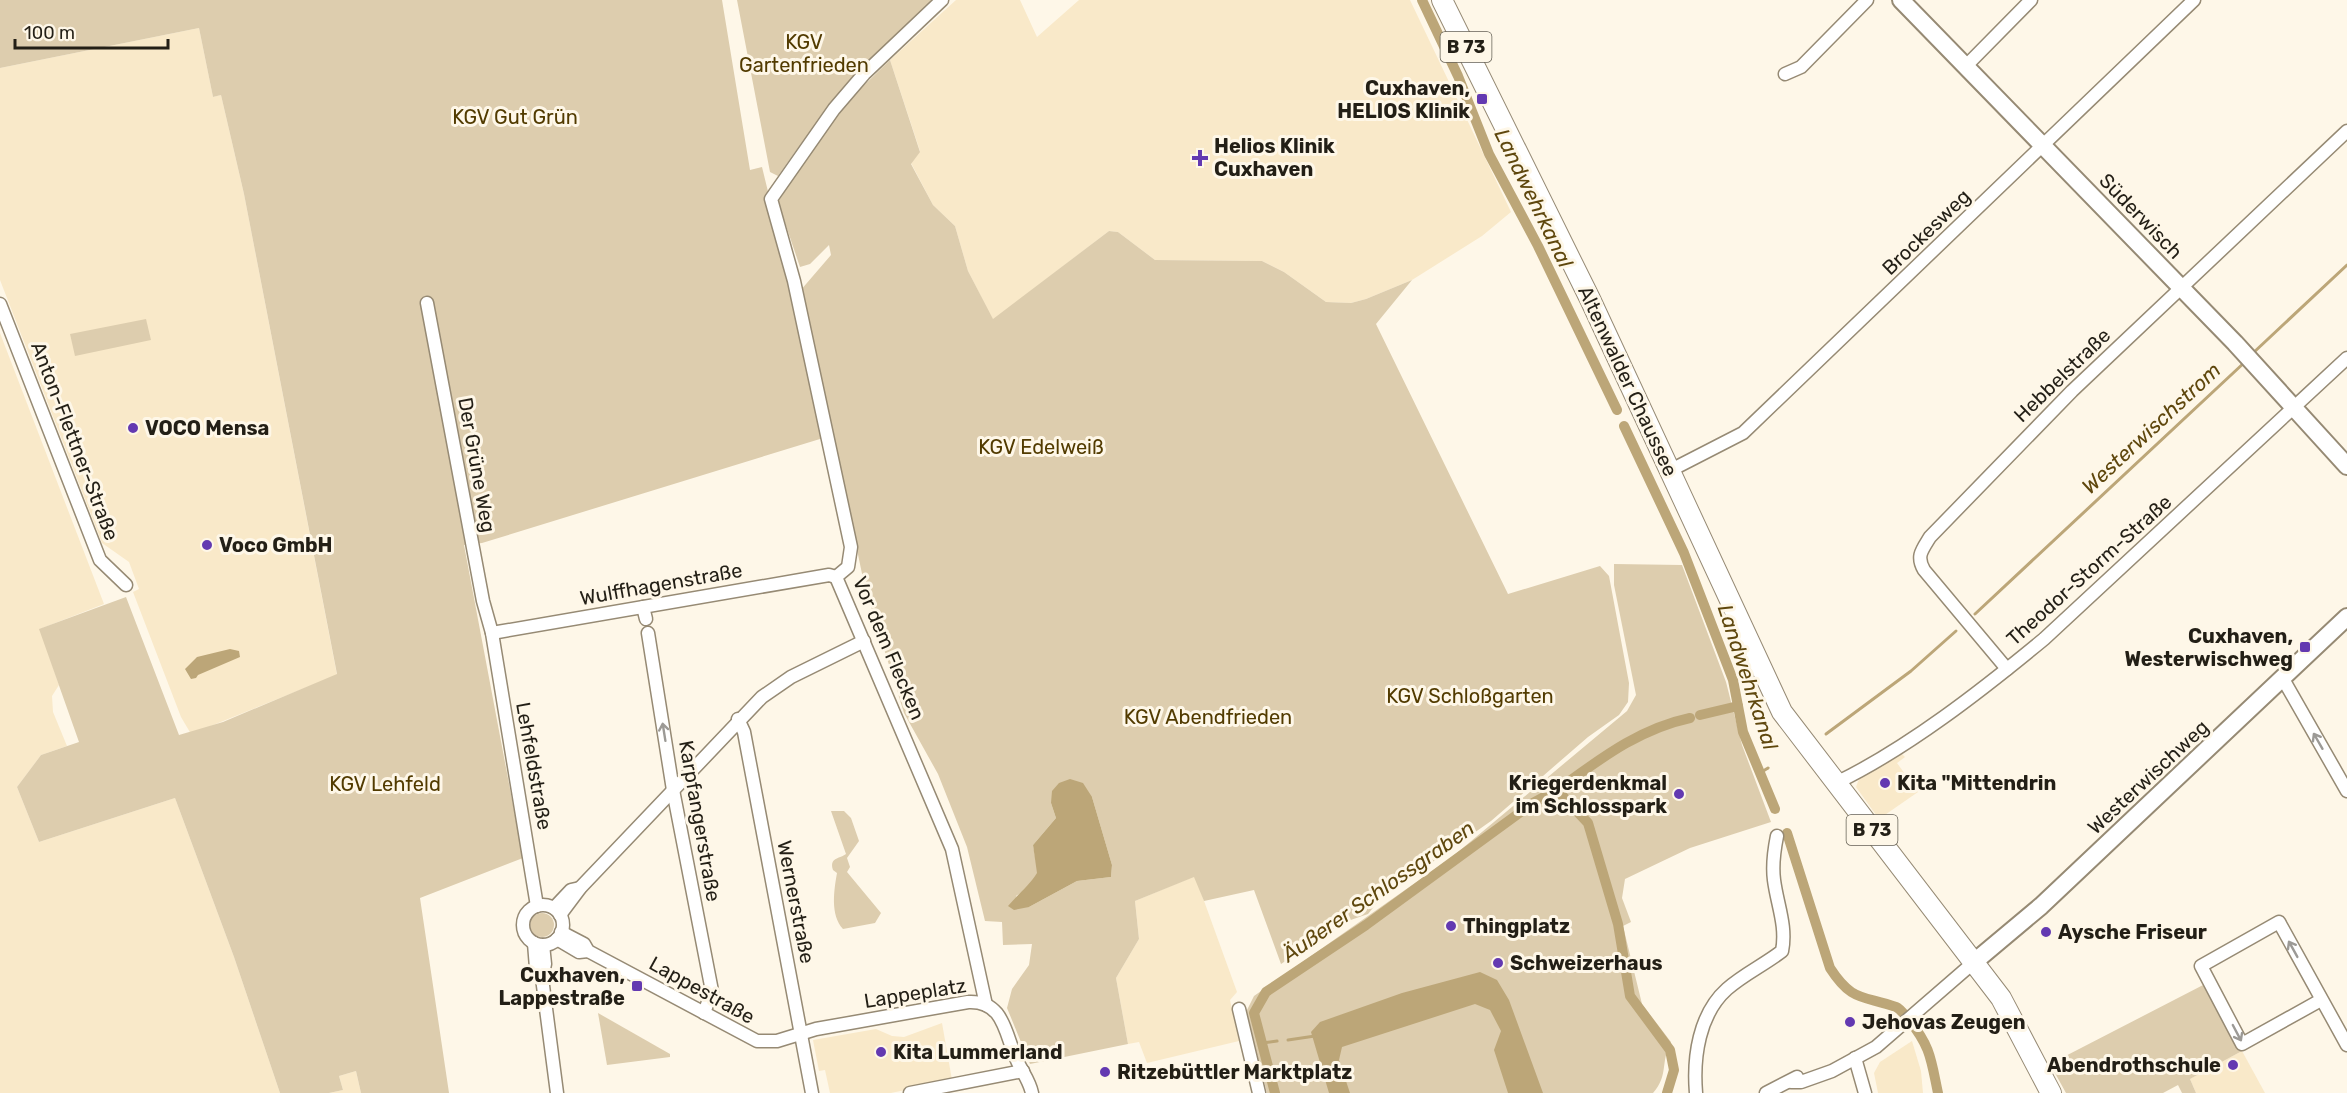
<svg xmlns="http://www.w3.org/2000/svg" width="2347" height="1093" font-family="Rubik,sans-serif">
  <rect width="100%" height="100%" fill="#fef7e8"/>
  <g fill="#f9e9c9">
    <polygon points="956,0 1020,0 1037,37 1079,0 1410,0 1511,212 1482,236 1412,280 1366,299 1351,303 1326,302 1284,272 1262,261 1155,260 1118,232 1109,231 993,320 968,271 955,226 933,205 911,163 920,151 890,60"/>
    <polygon points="199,28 213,97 221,95 244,194 337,675 191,734 181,717 133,592 139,589 129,562 102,543 0,280 0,68"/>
    <polygon points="0,333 104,604 40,629 59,685 52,696 53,712 67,746 41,755 17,787 39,842 175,798 234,957 280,1093 0,1093"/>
    <polygon points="1902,754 1905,757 1897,763 1918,792 1879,819 1856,787 1859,779"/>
    <polygon points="1195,876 1237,992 1230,1000 1239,1041 1147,1063 1139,1042 1128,1044 1116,978 1139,939 1135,901"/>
    <polygon points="942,1023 952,1080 891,1093 830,1093 825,1070 819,1071 813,1040 876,1029 892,1036 904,1037"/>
    <polygon points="1912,1041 1921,1071 1923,1093 1878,1093 1874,1073 1880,1062"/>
    <polygon points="2242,1051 2265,1093 2196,1093 2190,1079"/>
    <polygon points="356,1071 361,1093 329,1093 343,1090 339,1076"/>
  </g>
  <g fill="#ddcdae" fill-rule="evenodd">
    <path d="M0,0H722L750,170L762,167L794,298L831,255L829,245L810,264L800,267L778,202L816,143L852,97L890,60L920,152L911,164L933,205L955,226L968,271L993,319L1109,231L1118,232L1155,260L1262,261L1284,272L1326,302L1351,303L1366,299L1412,280L1376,324L1508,594L1600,566L1609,576L1629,683L1628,702L1619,715L1588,737L1491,821L1380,899L1368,914L1342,923L1281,964L1254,890L1204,901L1194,877L1135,901L1139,939L1116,978L1128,1044L1030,1064L1007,1008L1012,989L1029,965L1032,944L1003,945L1002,922L985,921L967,847L938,774L904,713L865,588L833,435L482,543L464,545L523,858L420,898L449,1093H361L356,1071L339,1076L343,1090L329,1093H280L234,957L175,798L39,842L17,787L41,755L79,742L39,629L126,597L179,735L223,722L337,674L244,194L221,95L213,97L199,28L0,68ZM1092,797L1112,865L1111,877L1077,881L1029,907L1016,896L1029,887L1038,873L1033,845L1056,818L1051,803Z"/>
    <path d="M737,0H933C874,52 822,112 778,176L770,172Z"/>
    <polygon points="146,319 151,340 75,356 70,334"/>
    <path d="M1614,564L1682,565L1726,682L1742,745L1771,822L1690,848L1625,879L1622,898L1631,922L1623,926L1642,1004L1671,1042C1660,1062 1669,1075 1653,1093H1267L1246,1012L1254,996L1452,857L1627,711L1636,695L1614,585Z"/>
    <path d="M831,811H844L851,818L859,841L847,858L850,867L847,872L881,913L875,923L843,929C830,915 834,890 837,873L833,870C829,857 840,859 846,854Z"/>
    <circle cx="542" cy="925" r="12"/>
    <polygon points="2207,983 2242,1051 2190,1079 2196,1093 2182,1093 2178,1085 2163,1093 2066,1093 2050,1064"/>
    <polygon points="598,1013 670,1054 670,1057 607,1065"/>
  </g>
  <g fill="#bca678">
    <polygon points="230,649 239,651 240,657 198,675 196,678 191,679 185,669 197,657"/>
    <path d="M1070,779L1083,783L1092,797L1112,865L1111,877L1077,881L1029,907L1014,910L1008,906C1018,894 1029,886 1037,873L1033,845L1056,818L1051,803L1052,791L1059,783Z"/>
    <polygon points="1480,972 1497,980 1509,1000 1543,1093 1508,1093 1494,1050 1501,1031 1490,1010 1475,1004 1342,1047 1339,1060 1350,1093 1329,1093 1311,1032 1320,1022 1402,993"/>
  </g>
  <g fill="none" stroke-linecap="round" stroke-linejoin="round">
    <g stroke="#bca678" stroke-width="3">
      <polyline points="2252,354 2347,265"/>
      <polyline points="1975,614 2246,361"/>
      <polyline points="1826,734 1911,671 1956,631"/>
      <polyline points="1760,773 1768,768"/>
      <polyline points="1288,1040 1315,1036"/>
      <polyline points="1262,1043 1277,1041"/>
    </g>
    <g stroke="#bca678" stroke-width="10">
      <polyline points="1422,0 1458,76 1489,154 1538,246 1617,410"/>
      <polyline points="1624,426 1684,553 1733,680 1743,732 1775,809"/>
      <polyline points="1700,715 1738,706"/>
      <path d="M1787,833L1830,968C1852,1002 1862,995 1896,1007C1901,1009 1905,1016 1909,1020C1931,1047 1931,1060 1938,1093"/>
      <polyline points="1275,1093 1254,1013 1266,992 1366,925 1533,803 1557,790"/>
      <path d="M1667,1093L1674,1070L1670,1050L1630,996L1618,924L1588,823L1557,790C1599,760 1638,729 1690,718"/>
    </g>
    <g stroke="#968a74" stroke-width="15">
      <g id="street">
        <polyline points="1966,66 2031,0"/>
        <polyline points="1785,74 1801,67 1867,0"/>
        <polyline points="427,303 483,601 492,633 537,906"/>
        <polyline points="0,304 100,560 126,585"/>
        <polyline points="1669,471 1743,433 2194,0"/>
        <polyline points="836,577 848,567 851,547 794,281 771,199 834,109 864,74 942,0"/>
        <polyline points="836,577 952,849 986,1005"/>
        <polyline points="643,607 646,619"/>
        <polyline points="492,633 829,575 836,577"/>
        <polyline points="648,633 673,790 712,991 704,1013"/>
        <path d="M2007,669L1924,570C1916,556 1922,550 1930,537L2072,391L2347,131"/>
        <polyline points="2283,679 2347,791"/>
        <polyline points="738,719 744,732 812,1093"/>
        <path d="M1836,783C1908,748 1981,691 2044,639L2347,358"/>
        <circle cx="543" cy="925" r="20"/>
        <polyline points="554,908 571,890 580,888"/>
        <polyline points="560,915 581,887 762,697 791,677 864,641"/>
        <path d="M561,932L584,944L588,951L757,1041H777L816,1029L968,1002C1004,1000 1005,1034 1016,1058C1021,1071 1029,1079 1032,1093"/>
        <polyline points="557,939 579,952 588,951"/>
        <polyline points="534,943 536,968 542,978"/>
        <polyline points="543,945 545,964 542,978 557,1093"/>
        <polyline points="2321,1000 2242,1044 2201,966 2279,922 2347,1045"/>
        <polyline points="1239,1009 1259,1093"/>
        <polyline points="1855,1058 1865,1093"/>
        <polyline points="1791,1082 1801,1082 1832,1071 1876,1047 1973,963"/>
        <polyline points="910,1093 1023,1071"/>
        <path d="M1696,1093C1693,1057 1699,1014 1727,989C1744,974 1764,965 1782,951C1787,926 1777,904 1774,880C1772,865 1774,851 1777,836"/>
        <polyline points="1766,1093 1797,1077"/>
      </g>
    </g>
    <g stroke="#968a74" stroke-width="20">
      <g id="secondary">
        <polyline points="1901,0 2235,343 2347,466"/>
        <polyline points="1973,963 2041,906 2347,617"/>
      </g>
    </g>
    <g stroke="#968a74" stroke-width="22">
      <polyline id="primary" points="1442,0 1590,299 1782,712 2001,998 2051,1093"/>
    </g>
    <use href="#street" stroke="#fff" stroke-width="12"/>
    <use href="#secondary" stroke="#fff" stroke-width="16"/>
    <use href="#primary" stroke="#fff" stroke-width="20"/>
  </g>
  <defs><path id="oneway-shaft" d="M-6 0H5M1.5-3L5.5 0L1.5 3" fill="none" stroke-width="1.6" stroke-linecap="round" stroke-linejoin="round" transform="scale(1.5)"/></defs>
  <g stroke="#9c9a96">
    <use href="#oneway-shaft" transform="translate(664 732) rotate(-99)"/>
    <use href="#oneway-shaft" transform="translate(2318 741) rotate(-120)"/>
    <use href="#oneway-shaft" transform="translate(2293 949) rotate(-119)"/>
    <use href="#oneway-shaft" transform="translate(2237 1033) rotate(62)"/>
  </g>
  <g fill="#6339b1" stroke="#fef7e8" stroke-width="2">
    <rect x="1476" y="93" width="12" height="12" rx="3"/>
    <path d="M1197 149h6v6h6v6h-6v6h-6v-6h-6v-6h6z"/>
    <circle cx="133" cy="428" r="6"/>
    <circle cx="207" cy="545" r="6"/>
    <rect x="2299" y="641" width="12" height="12" rx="3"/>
    <circle cx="1885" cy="783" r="6"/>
    <circle cx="1679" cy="794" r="6"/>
    <circle cx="1451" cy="926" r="6"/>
    <circle cx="2046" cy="932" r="6"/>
    <circle cx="1498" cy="963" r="6"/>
    <rect x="631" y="980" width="12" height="12" rx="3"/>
    <circle cx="1850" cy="1022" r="6"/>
    <circle cx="881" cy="1052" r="6"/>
    <circle cx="2233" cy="1065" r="6"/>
    <circle cx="1105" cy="1072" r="6"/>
  </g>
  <g text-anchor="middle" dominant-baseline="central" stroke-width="6" stroke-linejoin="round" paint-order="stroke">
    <g fill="#fef7e8" stroke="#656055" stroke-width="1.5">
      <rect x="1440.5" y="32" width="51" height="30" rx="4.5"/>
      <rect x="1846.5" y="815" width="51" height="30" rx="4.5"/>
    </g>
    <g font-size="18" font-weight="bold" fill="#231f16">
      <text x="1466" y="47">B 73</text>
      <text x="1872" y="830">B 73</text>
    </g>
    <g font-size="20" fill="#523b00" stroke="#fef7e8">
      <text x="804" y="42">KGV<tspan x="804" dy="23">Gartenfrieden</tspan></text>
      <text x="515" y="117">KGV Gut Grün</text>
      <text x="1041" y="447">KGV Edelweiß</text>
      <text x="1470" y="696">KGV Schloßgarten</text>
      <text x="1208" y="717">KGV Abendfrieden</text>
      <text x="385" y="784">KGV Lehfeld</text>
    </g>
    <g font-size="20" font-weight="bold" fill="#231f16" stroke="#fef7e8" text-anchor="start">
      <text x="1470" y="88" text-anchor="end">Cuxhaven,<tspan x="1470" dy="23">HELIOS Klinik</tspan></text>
      <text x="1214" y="146">Helios Klinik<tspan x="1214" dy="23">Cuxhaven</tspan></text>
      <text x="145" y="428">VOCO Mensa</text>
      <text x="219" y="545">Voco GmbH</text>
      <text x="2293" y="636" text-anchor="end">Cuxhaven,<tspan x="2293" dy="23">Westerwischweg</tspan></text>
      <text x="1667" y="783" text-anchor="end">Kriegerdenkmal<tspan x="1667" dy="23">im Schlosspark</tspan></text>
      <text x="1897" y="783">Kita "Mittendrin</text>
      <text x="1463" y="926">Thingplatz</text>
      <text x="2058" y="932">Aysche Friseur</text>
      <text x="1510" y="963">Schweizerhaus</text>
      <text x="625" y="975" text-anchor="end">Cuxhaven,<tspan x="625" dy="23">Lappestraße</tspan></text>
      <text x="1862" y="1022">Jehovas Zeugen</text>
      <text x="893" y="1052">Kita Lummerland</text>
      <text x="2221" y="1065" text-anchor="end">Abendrothschule</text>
      <text x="1117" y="1072">Ritzebüttler Marktplatz</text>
    </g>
    <g font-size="20" fill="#231f16" stroke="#fef7e8">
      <text transform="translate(2141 216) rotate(46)">Süderwisch</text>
      <text transform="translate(1926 232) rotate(-44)">Brockesweg</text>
      <text transform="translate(2062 375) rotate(-44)">Hebbelstraße</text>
      <text transform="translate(1628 381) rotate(65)">Altenwalder Chaussee</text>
      <text transform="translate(75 441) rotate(69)">Anton-Flettner-Straße</text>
      <text transform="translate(477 465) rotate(80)">Der Grüne Weg</text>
      <text transform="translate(2089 570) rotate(-42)">Theodor-Storm-Straße</text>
      <text transform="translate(661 584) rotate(-10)">Wulffhagenstraße</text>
      <text transform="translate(889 648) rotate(67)">Vor dem Flecken</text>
      <text transform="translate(534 766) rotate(80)">Lehfeldstraße</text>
      <text transform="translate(2148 777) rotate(-43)">Westerwischweg</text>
      <text transform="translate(700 821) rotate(80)">Karpfangerstraße</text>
      <text transform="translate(796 902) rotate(79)">Wernerstraße</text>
      <text transform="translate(702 990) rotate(29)">Lappestraße</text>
      <text transform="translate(915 993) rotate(-9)">Lappeplatz</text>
    </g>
    <g font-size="21" font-style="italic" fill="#5f470d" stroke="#fef7e8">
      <text transform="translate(1534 198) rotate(64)">Landwehrkanal</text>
      <text transform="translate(2151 428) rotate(-43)">Westerwischstrom</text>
      <text transform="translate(1748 677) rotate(72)">Landwehrkanal</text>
      <text transform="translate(1378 891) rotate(-35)">Äußerer Schlossgraben</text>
    </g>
  </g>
  <path d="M15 39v9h153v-9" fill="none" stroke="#231f16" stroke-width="3"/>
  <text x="24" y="39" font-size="18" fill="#231f16" stroke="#fef7e8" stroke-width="4.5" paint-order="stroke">100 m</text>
</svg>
